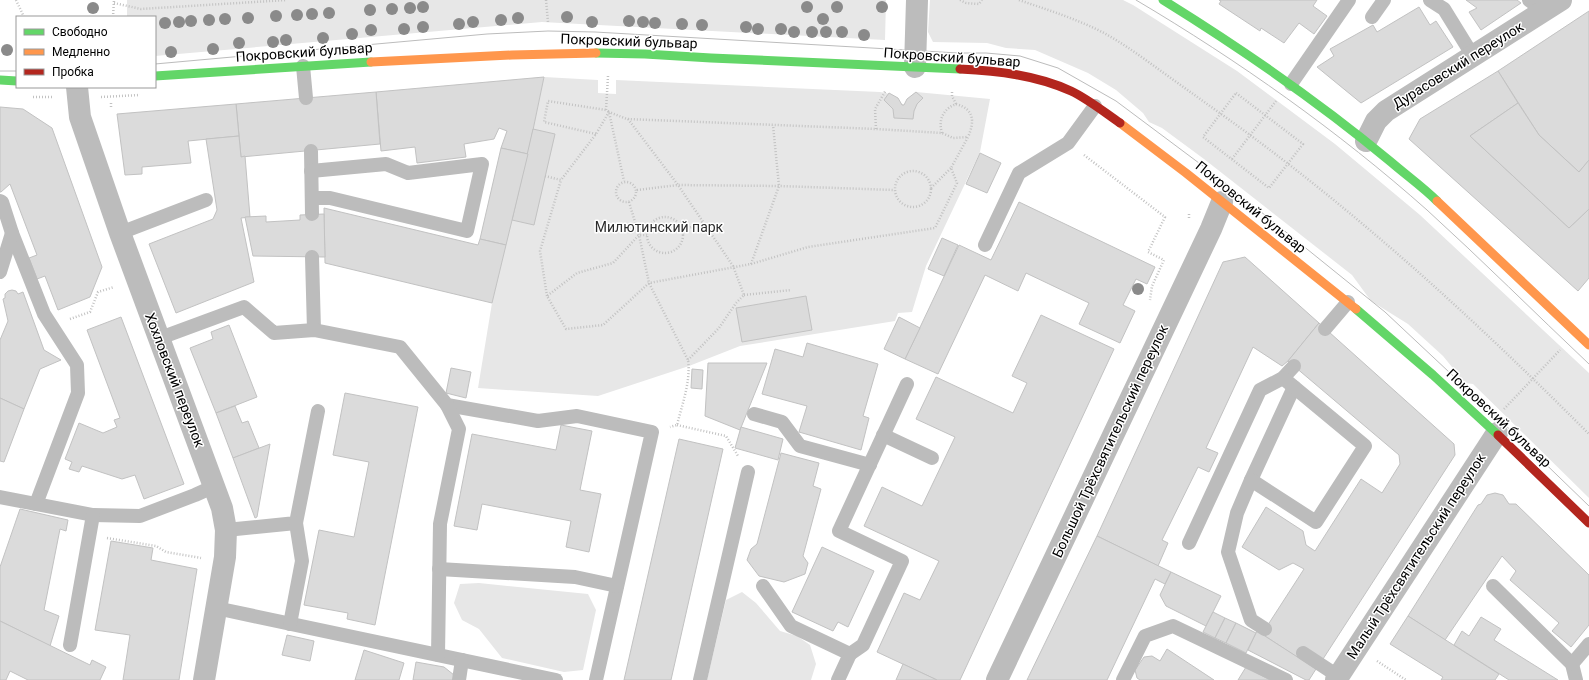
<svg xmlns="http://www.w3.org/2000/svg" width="1589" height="680" font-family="Roboto,sans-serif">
  <rect width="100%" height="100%" fill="#fff"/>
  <g fill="#e7e7e7">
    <polygon points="127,0 886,0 885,40 542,22 155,56 155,17 127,17"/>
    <polygon points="930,0 1123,0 1133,5 1237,71 1335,144 1420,215 1589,373 1589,498 1473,384 1465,383 1443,356 1408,324 1371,301 1352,275 1204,159 1162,128 1149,122 1143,113 1116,90 1088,73 1035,50 1006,48 987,43 933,42 928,32"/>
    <path d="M544,77L598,80V93L616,94V80L880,92C895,94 894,98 904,105L907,99L916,92L990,99L980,152L926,266L912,312L898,313L895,321L740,346L689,366L598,396L478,388L492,303L533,129Z"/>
    <polygon points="479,583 588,594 596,610 583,670 564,672 502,658 479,629 462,620 454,603 460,584"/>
    <polygon points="742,592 756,603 780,631 797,636 810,645 816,664 811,680 707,680 726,600"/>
  </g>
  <g fill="#dbdbdb" stroke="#c2c2c2">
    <polygon points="1219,0 1317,0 1313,6 1327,16 1314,34 1299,23 1284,43 1261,28 1260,31 1219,4 1221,1"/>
    <polygon points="1466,0 1517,0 1521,3 1481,30 1469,12 1477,8"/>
    <polygon points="1419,7 1430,25 1436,21 1453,47 1361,103 1317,67 1334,56 1330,49 1373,25 1377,32"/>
    <polygon points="1589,11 1589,160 1579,172 1539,135 1498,71"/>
    <polygon points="1498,71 1518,103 1470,136 1569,228 1589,209 1589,278 1578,291 1409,139 1420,119"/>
    <polygon points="544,77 528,154 501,148 507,131 499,128 494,139 464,144 466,157 417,163 415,147 381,151 376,92"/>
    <polygon points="376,92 380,144 241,157 236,104"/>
    <polygon points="916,92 923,98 917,104 914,111 913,119 894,118 893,109 884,100 889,93 898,98 902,105 904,105 907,99"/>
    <polygon points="1518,103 1539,135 1579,172 1589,160 1589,209 1569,228 1470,136"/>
    <polygon points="236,104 239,136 188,141 191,163 142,167 142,174 125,175 117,114"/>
    <polygon points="0,107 23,109 52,128 102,267 90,297 58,310 45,276 37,279 29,258 37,255 10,184 1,192 0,192"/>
    <polygon points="533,129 555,134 534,225 512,220"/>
    <polygon points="239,136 241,157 245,156 250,217 241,218 254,282 176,313 149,244 213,219 217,210 206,139"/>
    <polygon points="501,148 528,154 506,245 480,239"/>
    <polygon points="980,153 1001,163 987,193 966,184"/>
    <polygon points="1019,202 1155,267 1147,284 1136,279 1123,305 1135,311 1120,343 1079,324 1089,303 1026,273 1018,291 985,275 938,374 905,359 959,245 991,260"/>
    <polygon points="324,208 478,245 480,239 506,245 492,303 325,263"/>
    <polygon points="324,214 325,257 253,256 245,217 266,216 266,222 300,220 300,215"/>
    <polygon points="942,238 958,245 944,276 928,269"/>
    <polygon points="1245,257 1319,323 1288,361 1282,366 1253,347 1206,448 1218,453 1209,472 1198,467 1162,540 1168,543 1158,566 1097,536 1223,262"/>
    <polygon points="12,290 16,291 18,294 23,292 44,350 61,360 40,369 24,409 0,398 0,340 8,321 3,299 5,298 5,294 8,291"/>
    <polygon points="806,296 812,330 742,342 736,308"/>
    <polygon points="1041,315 1114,349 960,680 937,680 877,652 904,593 920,600 939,561 864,526 882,487 922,506 955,437 916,419 936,377 1013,413 1027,383 1012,376"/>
    <polygon points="121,317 184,484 144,499 135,475 122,479 82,466 79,472 69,469 72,462 65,459 79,423 103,433 117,427 114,420 120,418 87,330"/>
    <polygon points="899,317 920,328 905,359 884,349"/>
    <polygon points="1319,323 1454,444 1455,455 1323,659 1300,659 1262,634 1304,569 1293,563 1279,570 1242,547 1266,507 1303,531 1306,545 1315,551 1361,479 1382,493 1400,464 1399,455 1288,361"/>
    <polygon points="229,325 257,397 216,413 190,348 213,339 211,332"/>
    <polygon points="807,343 878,364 863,416 869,418 861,450 799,432 807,406 762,394 775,349 803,357"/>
    <polygon points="708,363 767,363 740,430 705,416"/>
    <polygon points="451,368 471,372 466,398 446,393"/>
    <polygon points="692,369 703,370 702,389 691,388"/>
    <polygon points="345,393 418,407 375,625 347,619 348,613 304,605 319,530 354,537 369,462 333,455"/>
    <polygon points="0,398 24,409 4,462 0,461"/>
    <polygon points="235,406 242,423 248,421 259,448 233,458 216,413"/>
    <polygon points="561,425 592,431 580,490 601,494 589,552 566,547 571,521 482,504 477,530 454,526 472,434 556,450"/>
    <polygon points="741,427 783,439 778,460 735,448"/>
    <polygon points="679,439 723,449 671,680 624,680"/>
    <polygon points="270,444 257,517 255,518 233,458"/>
    <polygon points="781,453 819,463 813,486 821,489 803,556 808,563 805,574 784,582 759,576 747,560 751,549 757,544"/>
    <polygon points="1495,493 1503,495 1509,504 1516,504 1589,575 1589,625 1571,647 1552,631 1559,623 1510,580 1516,571 1502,556 1445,640 1408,616 1478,505 1481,504 1487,495"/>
    <polygon points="20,509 68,520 66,531 60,529 44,610 59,616 50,646 0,621 0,567"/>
    <polygon points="1097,536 1171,572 1165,584 1155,579 1107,680 1027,680"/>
    <polygon points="111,541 153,548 151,560 197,569 179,680 123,680 130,635 95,630"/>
    <polygon points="822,547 874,571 848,627 838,622 833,631 792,612"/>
    <polygon points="1171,572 1221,596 1206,626 1166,606 1160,595"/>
    <polygon points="1213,612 1225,618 1215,638 1203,632"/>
    <polygon points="1408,616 1499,674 1495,680 1441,680 1443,677 1390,644"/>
    <polygon points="1481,617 1501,629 1494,640 1558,680 1509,680 1454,645 1462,631 1469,636"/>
    <polygon points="1225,618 1236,623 1226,643 1215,638"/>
    <polygon points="0,621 90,665 92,660 106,667 100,680 28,680 10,671 6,680 0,680"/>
    <polygon points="1236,623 1256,633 1246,653 1226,643"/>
    <polygon points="1257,631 1316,669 1309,680 1306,680 1248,650"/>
    <polygon points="287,635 314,641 310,661 282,655"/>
    <polygon points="1167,649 1214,680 1140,680 1137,678 1135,670 1144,657 1152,656 1160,661"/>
    <polygon points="364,650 404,663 399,680 355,680"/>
    <polygon points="416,662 444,667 454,675 453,680 413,680"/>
    <polygon points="903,664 937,680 896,680"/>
    <polygon points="1246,667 1270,680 1238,680"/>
  </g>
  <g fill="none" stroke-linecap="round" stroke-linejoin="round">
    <g stroke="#c2c2c2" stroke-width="2.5" stroke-dasharray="1 2" stroke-linecap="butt">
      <polyline points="16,0 24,17"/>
      <polyline points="546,0 548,22"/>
      <polyline points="960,0 966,3 979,4 982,0"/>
      <path d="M1019,0C1048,10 1077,19 1104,33C1124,44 1143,58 1161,71C1186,89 1210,106 1235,124C1362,216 1478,323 1589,434"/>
      <polyline points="114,3 141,9 287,0"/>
      <polyline points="113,17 114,0"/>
      <polyline points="608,76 606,110 609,112 624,181"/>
      <polygon points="1236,93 1303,144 1269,188 1203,137"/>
      <polyline points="33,97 54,97"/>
      <polyline points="101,97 140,95"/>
      <path d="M956,104C974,109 975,121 968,137"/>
      <polyline points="111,107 111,102"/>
      <polyline points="628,119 678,185 733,266 744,295 736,303 719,328 688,360"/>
      <polyline points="876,129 875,109 886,90"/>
      <path d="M942,133C938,120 943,109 956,104L952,96V92"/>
      <polyline points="596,134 544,122 548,101 606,110"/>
      <polyline points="1084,155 1165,217 1148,252 1164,260 1152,286 1150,300"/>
      <polyline points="1232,159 1276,101"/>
      <circle cx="913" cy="189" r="18"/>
      <polyline points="545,176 561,180 596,134 609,112 627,119 876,129 942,133 953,138 968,137 951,168 957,183 935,228 808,247 751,264 649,283 603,325 566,329 547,296 577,273 613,263 639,235 647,235"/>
      <circle cx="626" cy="192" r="10"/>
      <polyline points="931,188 951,168"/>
      <polyline points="637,190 678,185 779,186 894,190"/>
      <path d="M629,202L639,235L649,283L688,360C691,381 682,405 677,425L670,427"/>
      <circle cx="665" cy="235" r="18"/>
      <polyline points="1189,218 1189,212"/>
      <polyline points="682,231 704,222"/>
      <polyline points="751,264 779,186 773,125"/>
      <polyline points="744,295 791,290"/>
      <polyline points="547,296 540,251 561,180"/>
      <polyline points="70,319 90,312 98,292 114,287"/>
      <polyline points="1504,409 1560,350"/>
      <polyline points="677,425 726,436 738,456"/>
      <polyline points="107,538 156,546 166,552 201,558"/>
      <polyline points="1377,661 1406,680"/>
    </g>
    <g stroke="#bcbcbc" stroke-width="14">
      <polyline points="1430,0 1444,9 1473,56"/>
      <polyline points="1529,0 1544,11"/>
      <polyline points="1372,17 1384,0"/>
      <polyline points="303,66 306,98"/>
      <polyline points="1291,84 1349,0"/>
      <polyline points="311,151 312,214"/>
      <polyline points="311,171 386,164 408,173 482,164 467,231 330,198 312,198"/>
      <polyline points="0,201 2,202 12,233 44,314 77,365 78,393 36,504"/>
      <polyline points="120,233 206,200"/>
      <polyline points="985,245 1019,173 1068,143 1095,106"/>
      <polyline points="312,257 314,330"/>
      <polyline points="0,272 12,233"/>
      <polyline points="1325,329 1348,302"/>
      <polyline points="160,338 244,307 274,333 314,330 400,347 447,405 538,421 577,416 652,432 596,680"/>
      <polyline points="754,414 782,422 800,446 870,465"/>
      <polyline points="883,435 932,458"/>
      <polyline points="1251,480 1294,387"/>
      <polyline points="0,497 93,515 140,516 195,495 215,486"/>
      <polyline points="226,530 296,523 318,411"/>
      <polyline points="1189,543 1260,390 1283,378 1294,366"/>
      <polyline points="439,569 575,577 617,586"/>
      <polyline points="763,586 791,626 850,654 838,680"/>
      <polyline points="1493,586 1572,664 1576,680"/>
      <polyline points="216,608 556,680"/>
      <polyline points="290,624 302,561 296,523"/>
      <polyline points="1265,629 1251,620 1228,552 1237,513 1251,480 1316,522 1365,446 1283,378"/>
      <polyline points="70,645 93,515"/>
      <polyline points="1303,653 1338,676"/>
      <polyline points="850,654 863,645 902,561 839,531 907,384"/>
      <polyline points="438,655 440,524 459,429 447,405"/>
      <polyline points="1572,664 1589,644"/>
      <polyline points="459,680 462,660"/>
      <polyline points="700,680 748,472"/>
      <polyline points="1123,680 1145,636 1173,626 1286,680"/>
    </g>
    <g stroke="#bcbcbc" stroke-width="22">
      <polyline points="915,67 917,0"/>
      <polyline points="77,87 80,117 120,233 222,508 226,530 225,557 204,680"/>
      <polyline points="1366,141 1376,121 1386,111 1561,0"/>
      <polyline points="997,680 1211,229 1222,202"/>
      <polyline points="1336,680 1497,433"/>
    </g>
    <g stroke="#63d668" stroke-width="9">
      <path d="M1163,0C1242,49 1319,102 1391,162C1406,175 1423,187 1437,201"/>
      <polyline points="596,53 645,54 711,58 960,69"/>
      <polyline points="155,76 371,62"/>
      <polyline points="0,80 17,81"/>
      <polyline points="1356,309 1433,375 1498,435"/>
    </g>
    <g stroke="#ff974d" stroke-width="9">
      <polyline points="371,62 512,55 596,53"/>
      <polyline points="1120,123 1186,173 1356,309"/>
      <polyline points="1437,201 1589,345"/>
    </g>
    <g stroke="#b3261e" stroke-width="9">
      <path d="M960,69C998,71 1036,75 1071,91C1088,99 1104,112 1120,123"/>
      <polyline points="1498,435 1589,523"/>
    </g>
    <g stroke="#bcbcbc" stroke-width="1">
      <path d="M1136,0C1239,61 1338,131 1427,210C1482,260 1535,313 1589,364"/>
      <polyline points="155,64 487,34 548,31 595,32 958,53 986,53 1020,56 1058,68 1116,101 1219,178 1385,312 1497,417 1589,506"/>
      <polyline points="0,71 17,71"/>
    </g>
  </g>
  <g fill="#8a8a8a">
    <circle cx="423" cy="7" r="6"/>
    <circle cx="807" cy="7" r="6"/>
    <circle cx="837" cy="7" r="6"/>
    <circle cx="882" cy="7" r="6"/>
    <circle cx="93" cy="8" r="6"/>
    <circle cx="410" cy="8" r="6"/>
    <circle cx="392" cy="9" r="6"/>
    <circle cx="370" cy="10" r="6"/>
    <circle cx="329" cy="13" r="6"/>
    <circle cx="312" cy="14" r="6"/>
    <circle cx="297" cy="15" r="6"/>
    <circle cx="276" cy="16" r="6"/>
    <circle cx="567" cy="17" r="6"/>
    <circle cx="248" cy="18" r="6"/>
    <circle cx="518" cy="18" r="6"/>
    <circle cx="225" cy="19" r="6"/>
    <circle cx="823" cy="19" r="6"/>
    <circle cx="209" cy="20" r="6"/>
    <circle cx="501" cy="20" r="6"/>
    <circle cx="191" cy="21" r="6"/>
    <circle cx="629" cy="21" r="6"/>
    <circle cx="179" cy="22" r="6"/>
    <circle cx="473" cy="22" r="6"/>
    <circle cx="592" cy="22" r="6"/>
    <circle cx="643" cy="22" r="6"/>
    <circle cx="165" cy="23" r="6"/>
    <circle cx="655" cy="23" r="6"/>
    <circle cx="459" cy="24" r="6"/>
    <circle cx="682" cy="24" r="6"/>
    <circle cx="702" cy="25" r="6"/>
    <circle cx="423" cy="27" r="6"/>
    <circle cx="746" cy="27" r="6"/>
    <circle cx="404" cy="29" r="6"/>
    <circle cx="758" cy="29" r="6"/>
    <circle cx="781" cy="29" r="6"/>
    <circle cx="371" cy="30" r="6"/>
    <circle cx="794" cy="32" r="6"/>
    <circle cx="812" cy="32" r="6"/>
    <circle cx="826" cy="32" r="6"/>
    <circle cx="842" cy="32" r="6"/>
    <circle cx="352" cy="34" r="6"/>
    <circle cx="864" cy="35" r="6"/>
    <circle cx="323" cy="38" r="6"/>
    <circle cx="286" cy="40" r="6"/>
    <circle cx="273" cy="42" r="6"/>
    <circle cx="239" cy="43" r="6"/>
    <circle cx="213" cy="49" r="6"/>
    <circle cx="7" cy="50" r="6"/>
    <circle cx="171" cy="52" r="6"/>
    <circle cx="1138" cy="289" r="6"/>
  </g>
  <g text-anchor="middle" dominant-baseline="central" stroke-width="3" stroke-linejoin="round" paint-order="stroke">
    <g font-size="14" fill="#000" stroke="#fff">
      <text transform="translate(629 41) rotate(2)">Покровский бульвар</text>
      <text transform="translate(304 52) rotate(-4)">Покровский бульвар</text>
      <text transform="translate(952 57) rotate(4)">Покровский бульвар</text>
      <text transform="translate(1458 65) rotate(-32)">Дурасовский переулок</text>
      <text transform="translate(1251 207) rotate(39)">Покровский бульвар</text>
      <text transform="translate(175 380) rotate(69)">Хохловский переулок</text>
      <text transform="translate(1499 418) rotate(43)">Покровский бульвар</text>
      <text transform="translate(1110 441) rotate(-65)">Большой Трёхсвятительский переулок</text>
      <text transform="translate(1416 556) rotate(-57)">Малый Трёхсвятительский переулок</text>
    </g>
    <g font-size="14" fill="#2b2b2b" stroke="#fff">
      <text x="659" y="227">Милютинский парк</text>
    </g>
  </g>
  <rect x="16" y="16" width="140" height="72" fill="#ffffff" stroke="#999999"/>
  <rect x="24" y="29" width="20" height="6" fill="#63d668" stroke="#999999"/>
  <text x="52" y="36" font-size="12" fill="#000000">Свободно</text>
  <rect x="24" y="49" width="20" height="6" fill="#ff974d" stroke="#999999"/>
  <text x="52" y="56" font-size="12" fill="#000000">Медленно</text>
  <rect x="24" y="69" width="20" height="6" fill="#b3261e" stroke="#999999"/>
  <text x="52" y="76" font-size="12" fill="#000000">Пробка</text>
</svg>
